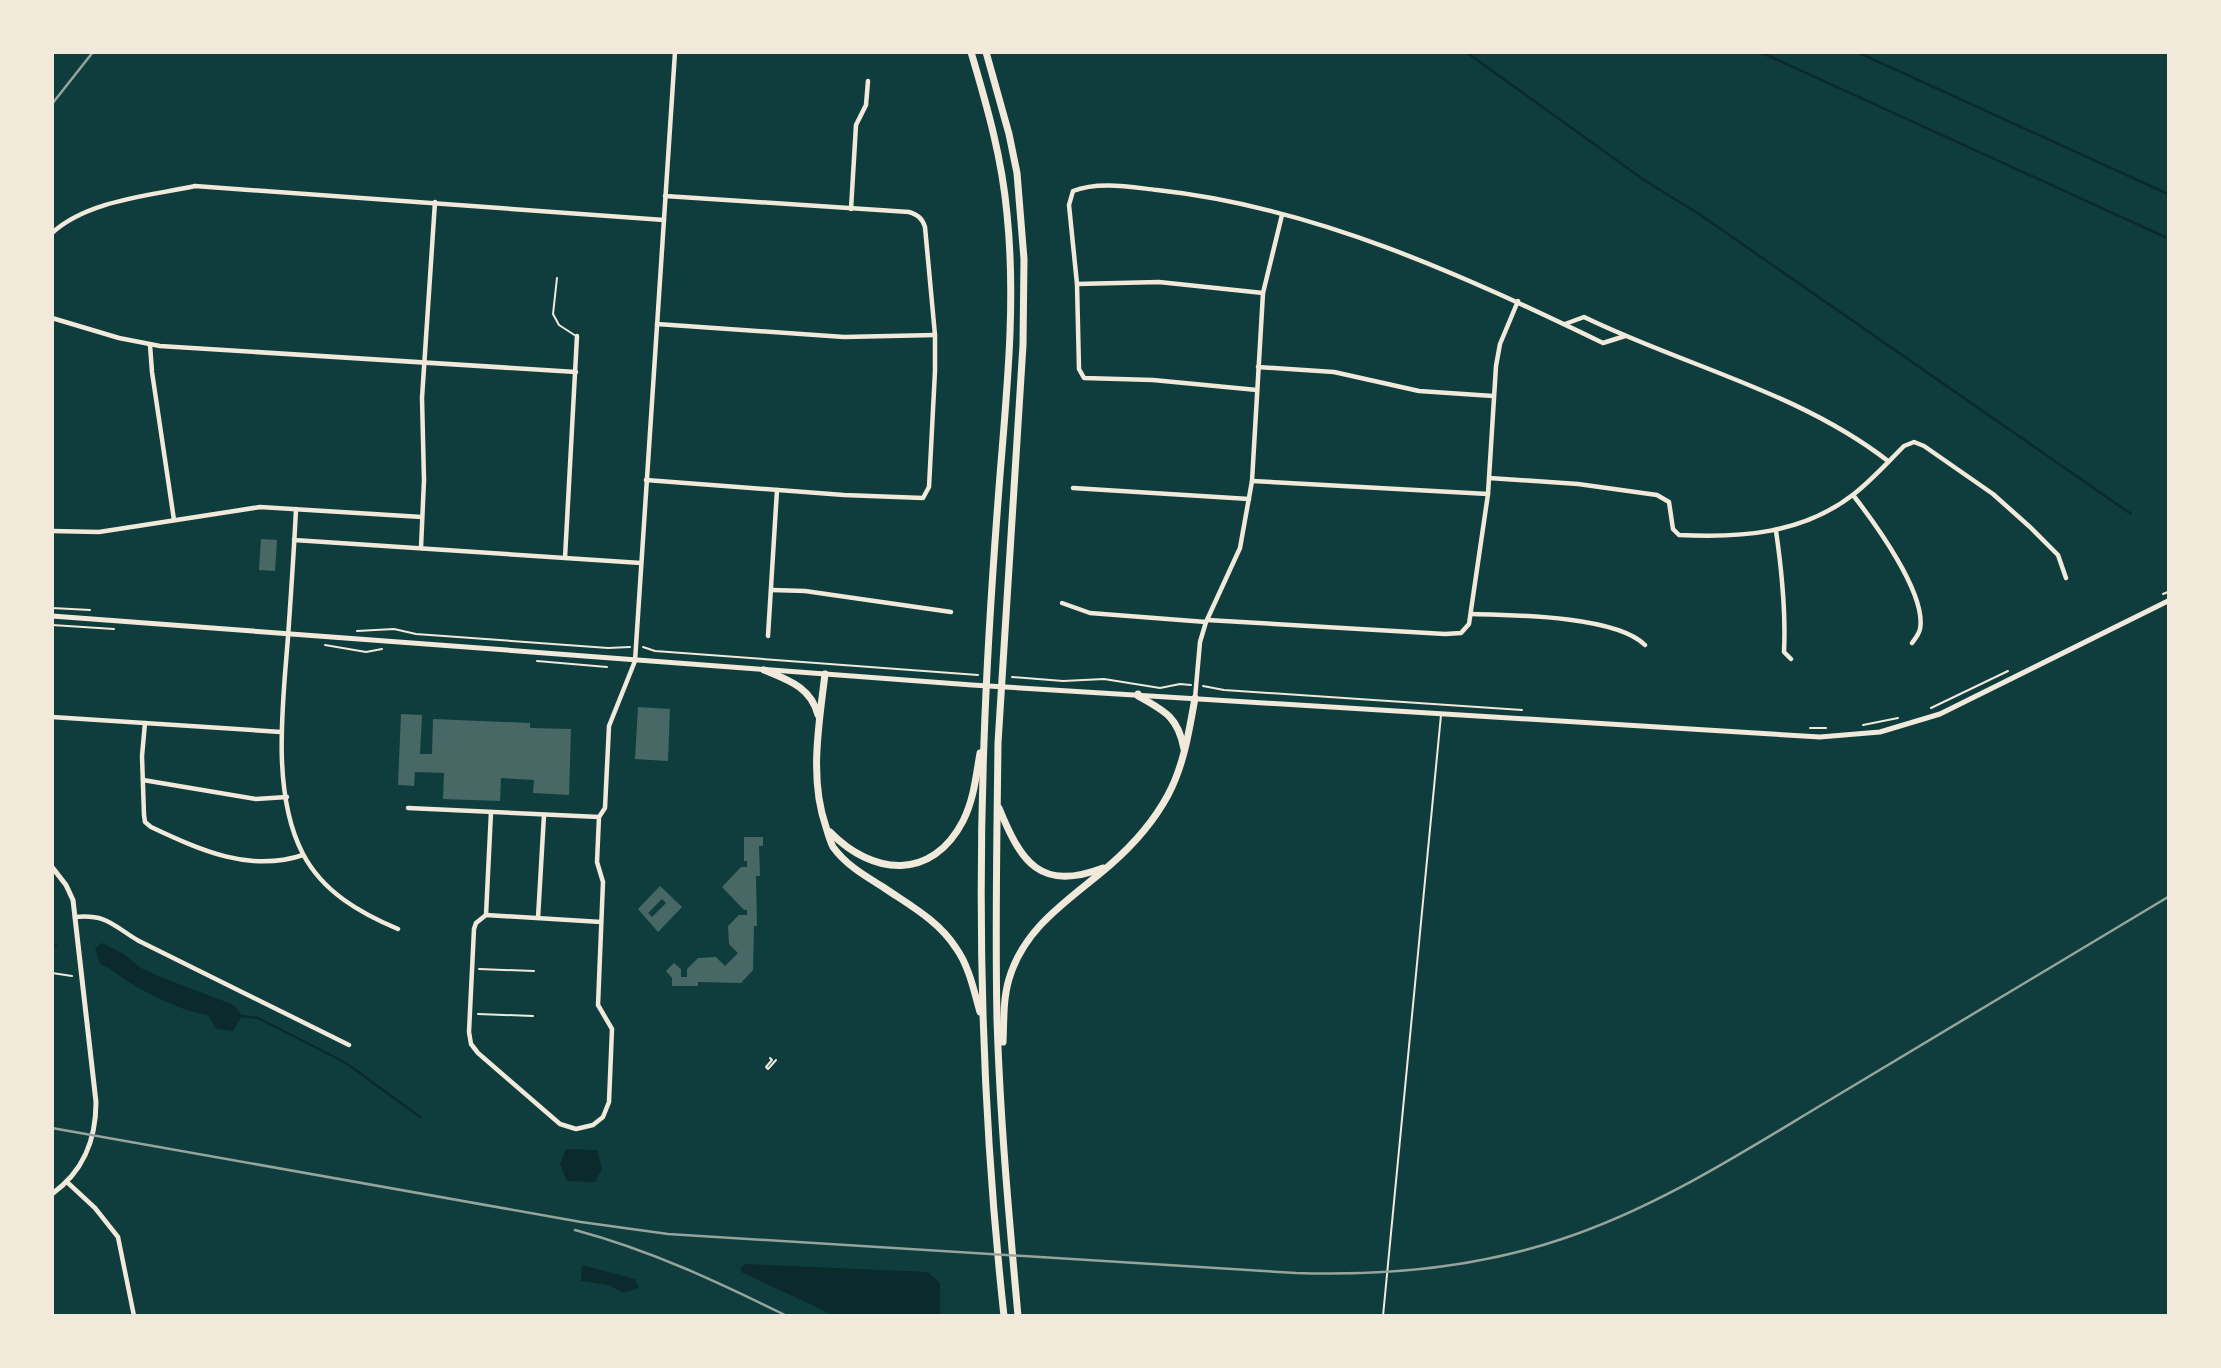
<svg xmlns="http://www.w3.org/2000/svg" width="2221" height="1368" font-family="Roboto,sans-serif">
  <rect width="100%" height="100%" fill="#0f3d3e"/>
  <g fill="#0a2a2b">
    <path d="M102,943L124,954L141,968L163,978L234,1005L242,1016L233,1031L216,1029L208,1015C183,1012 149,994 127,981C118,975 110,968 100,964L95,948Z"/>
    <polygon points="566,1149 597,1150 602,1169 595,1182 567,1181 560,1164"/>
    <polygon points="746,1264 928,1272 940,1283 940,1315 833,1315 741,1272 741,1267"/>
    <polygon points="582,1265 635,1279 639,1288 623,1293 609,1285 581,1281"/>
  </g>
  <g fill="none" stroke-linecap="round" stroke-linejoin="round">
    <g stroke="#0a2a2b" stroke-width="2.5">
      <polyline points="1466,52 1644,180 1699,214 2131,514"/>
      <polyline points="1760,52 2165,237"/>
      <polyline points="1857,52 2168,194"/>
      <polyline points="52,945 56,946"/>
      <polyline points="242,1016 258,1018 346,1063 420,1117"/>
    </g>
  </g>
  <g fill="#486865" fill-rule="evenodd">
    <polygon points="261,539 277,540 275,571 259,570"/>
    <polygon points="638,707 670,709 668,761 635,759"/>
    <polygon points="401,714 422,715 420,754 432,754 433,719 530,723 530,728 571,729 569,795 533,793 534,780 501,778 500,801 443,799 444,773 415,772 414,786 398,785"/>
    <polygon points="744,837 763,837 763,846 759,846 760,876 756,876 757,926 754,926 753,970 741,983 698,982 698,986 672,986 672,978 666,971 674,963 681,969 681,977 687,977 687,969 698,958 716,957 725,966 738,953 729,944 728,926 739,915 747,915 747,910 744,910 722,887 741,867 747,867 747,861 744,861"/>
    <path d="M660,886L682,907L658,932L638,909ZM662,899L666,903L652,917L648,913Z"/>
  </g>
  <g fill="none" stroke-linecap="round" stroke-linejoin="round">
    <g stroke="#f1e9da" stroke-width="2">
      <polyline points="2163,594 2168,592"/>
      <polyline points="52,608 90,610"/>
      <polyline points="52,625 114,629"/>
      <polyline points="357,631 394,629 416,634 608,648 630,647"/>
      <polyline points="325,645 366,652 382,649"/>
      <polyline points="643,647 655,651 978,675"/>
      <polyline points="537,661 607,667"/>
      <polyline points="1012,677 1063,681 1104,679 1160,688 1180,684 1191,685"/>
      <polyline points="1203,686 1224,690 1522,710"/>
      <polyline points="1931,708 2008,671"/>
      <polyline points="1863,725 1898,718"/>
      <polyline points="1810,728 1826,728"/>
      <polyline points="479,969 534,971"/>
      <polyline points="52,973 72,976"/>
      <polyline points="478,1014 533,1016"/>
      <polyline points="770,1058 772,1060 766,1067 768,1069 776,1060"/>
    </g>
    <g stroke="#f1e9da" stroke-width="2">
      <polyline points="557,278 553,314 559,325 576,336"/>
      <polyline points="1383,1316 1441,715"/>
    </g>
    <g stroke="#f1e9da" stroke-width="4.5">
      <polyline points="851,209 856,125 866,105 868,81"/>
      <path d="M52,233C88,200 150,196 195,186L664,220"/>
      <polyline points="1077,284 1159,282 1263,293"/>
      <polyline points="52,318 119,338 160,346 576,372"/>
      <polyline points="657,324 844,337 935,335"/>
      <path d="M1565,324L1584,317C1685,366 1799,392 1888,461"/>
      <polyline points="150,345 152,372 174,520"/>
      <polyline points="1258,367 1334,372 1419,391 1493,396"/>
      <path d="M1257,390L1153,380L1084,378L1079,369L1077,284L1069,205L1073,191C1099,181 1130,187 1157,190C1315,207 1462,275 1603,343L1625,336"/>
      <path d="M1489,478L1578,484L1657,495L1669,502L1673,529L1679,535C1741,538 1803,534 1854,494C1872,480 1888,462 1904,446L1914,442L1924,446L1993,494L2030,527L2058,555L2066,578"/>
      <path d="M646,480L844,495L923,498L929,487L935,371V335L925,227C922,218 918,215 909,212L665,196"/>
      <polyline points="1252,481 1488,494"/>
      <polyline points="1073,488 1249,499"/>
      <path d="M1853,495C1874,522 1927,594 1920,629C1919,634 1915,639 1912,643"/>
      <path d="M296,509C294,551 291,594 288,637C283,703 271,793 303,854C323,892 360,913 398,929"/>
      <polyline points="52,531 99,532 260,507 422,517"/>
      <path d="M1776,531C1782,572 1786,611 1784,652L1791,659"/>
      <polyline points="294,540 641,563"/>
      <polyline points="421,548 424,480 422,398 435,202"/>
      <polyline points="565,558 577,336"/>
      <polyline points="772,590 805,591 951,612"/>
      <polyline points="1062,603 1090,613 1206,622"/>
      <path d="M1472,614C1514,615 1616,616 1645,645"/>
      <polyline points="1207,620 1445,634 1461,633 1469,624 1488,494 1496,366 1500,344 1518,301"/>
      <polyline points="768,636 777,490"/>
      <polyline points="1195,698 1200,642 1206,622 1240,548 1252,481 1263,293 1282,215"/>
      <polyline points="52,717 281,732"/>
      <path d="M145,723L142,756L144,815L145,822L151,827C200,850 250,873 303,855"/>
      <polyline points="143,780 256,799 287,797"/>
      <polyline points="408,808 599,817"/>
      <polyline points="486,915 491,812"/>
      <path d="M75,917C108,914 113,926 139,941L349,1045"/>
      <polyline points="538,918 544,815"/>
      <polyline points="601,922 486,915 476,923 474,929 469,1032 471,1044 478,1053 560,1124 576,1129 593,1125 603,1117 609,1102 612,1029 598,1005 603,882 597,862 599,817 605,808 609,726 635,661 675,52"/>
      <polyline points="67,1182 95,1208 118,1237 134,1316"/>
    </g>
    <g stroke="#f1e9da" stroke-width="5">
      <polyline points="52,616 972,685 1820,737 1880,732 1940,714 2168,601"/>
      <path d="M52,867L66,885L73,900L96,1102C96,1140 84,1171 52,1194"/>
    </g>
    <g stroke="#f1e9da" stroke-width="7">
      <path d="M971,52C987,106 1002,158 1007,214C1016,301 1007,389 1000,475C993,564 987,653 984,742C977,933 983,1125 1004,1316"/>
      <path d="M986,52L1009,134L1017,173L1024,259L1023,345L998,743C997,835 995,927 997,1019C1000,1118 1009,1217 1018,1316"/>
      <path d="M764,670C788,680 811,687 818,715"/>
      <path d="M825,674C819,724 809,779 826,827C828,834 830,841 833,847C846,865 865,876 883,887C909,905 938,920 956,948C969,966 974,991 980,1012"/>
      <path d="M1138,694V696C1165,711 1178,717 1184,749"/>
      <path d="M999,808C1021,862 1040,892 1103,868"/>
      <path d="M830,832C873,876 932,881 963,821C974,799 976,776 980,753"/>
      <path d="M1003,1042C1004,1021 1003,999 1009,979C1025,925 1071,899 1110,865C1133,845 1154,821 1168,795C1184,765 1189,731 1195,698"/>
    </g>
    <g stroke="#97a49c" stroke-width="2.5">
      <polyline points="52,104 93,52"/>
      <path d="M52,1128L581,1222L668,1234L1296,1273C1386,1276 1476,1268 1562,1239C1659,1207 1746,1150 1833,1098C1945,1031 2057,964 2168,897"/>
      <path d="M575,1230C650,1250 718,1282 787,1316"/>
    </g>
  </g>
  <rect width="2221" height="1368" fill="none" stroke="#f1e9da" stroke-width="108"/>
</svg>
